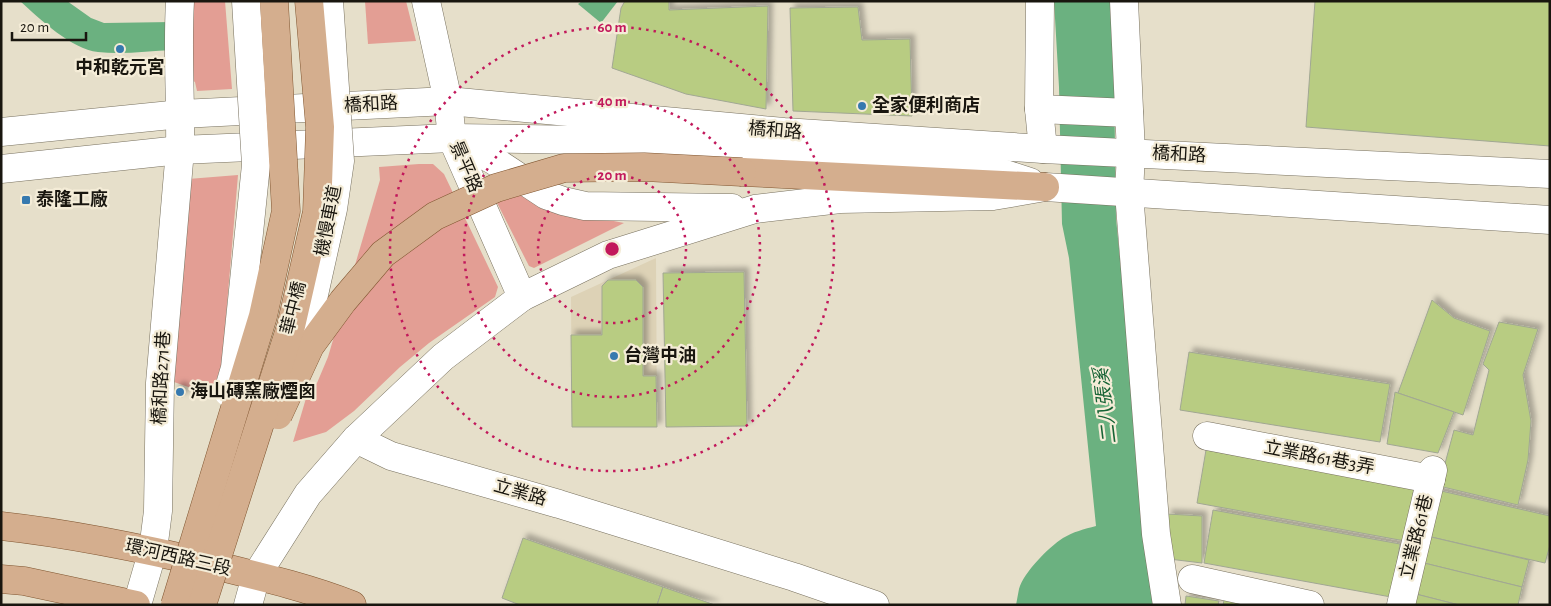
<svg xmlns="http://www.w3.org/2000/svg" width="1551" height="606" font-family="'Alegreya Sans','Noto Sans TC',sans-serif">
  <defs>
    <filter id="shadow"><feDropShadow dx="4.5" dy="-4.5" stdDeviation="2.5" flood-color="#0004"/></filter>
  </defs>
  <rect width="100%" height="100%" fill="#e6dfca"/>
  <polygon fill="#ddd2b6" points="656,258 657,427 572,427 571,297"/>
  <g fill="#e39e94">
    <polygon points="187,1 225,1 232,89 197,91 195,82 190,79"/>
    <polygon points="365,1 406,1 416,41 368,44"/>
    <polygon points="419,164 433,164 444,174 498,287 495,297 429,343 400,367 354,411 326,432 293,442 307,395 317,383 328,357 380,180 379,167"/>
    <polygon points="238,175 222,364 211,395 174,382 188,179"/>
    <polygon points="485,179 593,217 624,223 534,268 529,266"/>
  </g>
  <g fill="#6bb180">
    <path d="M20,1H67L91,18L104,23L172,22L173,50C148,51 122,55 98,52C71,49 40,19 20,1Z"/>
    <polygon points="582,1 618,1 601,23 578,4"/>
    <path d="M1054,1H1111L1114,76L1116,218L1154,605H1016C1017,600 1018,594 1019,589C1024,572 1048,548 1063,538C1073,532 1084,529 1096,526L1069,258L1062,224L1059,87Z"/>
  </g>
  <g fill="#b8cc82" stroke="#a1a793" filter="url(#shadow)">
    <polygon points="625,1 669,1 669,10 768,6 766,109 686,94 612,68 621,8"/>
    <polygon points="1315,1 1550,1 1550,146 1306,127"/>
    <polygon points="858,7 862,40 910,39 912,116 793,111 790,8"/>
    <polygon points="744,272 747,426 666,427 663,273"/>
    <polygon points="608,280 636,280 643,287 643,376 656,376 657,427 572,427 571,335 602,335 602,286"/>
    <polygon points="1432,300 1454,318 1490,331 1463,415 1398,393"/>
    <polygon points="1499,322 1538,329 1523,375 1531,421 1528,460 1518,505 1439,486 1454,430 1473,435 1489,370 1483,364"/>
    <polygon points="1189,352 1390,384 1380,442 1180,410"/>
    <circle cx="180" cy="392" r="5.5"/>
    <polygon points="1395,392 1454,412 1438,453 1387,444"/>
    <polygon points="1206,450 1414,488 1405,541 1197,503"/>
    <polygon points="1437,490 1550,516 1550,545 1545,563 1427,536"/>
    <polygon points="1213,510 1400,544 1391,597 1204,563"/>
    <polygon points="1167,514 1202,516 1202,563 1169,559"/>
    <polygon points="1427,536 1529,560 1522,587 1420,562"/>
    <polygon points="523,538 663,587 657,605 520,605 502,598"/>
    <polygon points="1420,562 1522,587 1518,605 1459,605 1412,593"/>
    <polygon points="663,587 715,605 657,605"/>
    <polygon points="1412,593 1459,605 1409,605"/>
    <polygon points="1186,596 1219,601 1218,605 1185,605"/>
    <polygon points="1224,600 1250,605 1223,605"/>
  </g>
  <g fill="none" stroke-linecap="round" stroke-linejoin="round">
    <g stroke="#78715f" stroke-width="29">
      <g id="minor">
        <polyline points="426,1 448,101 452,138 522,297"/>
        <polyline points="1040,1 1039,109 1043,149"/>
        <polyline points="1124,1 1131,153 1129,193 1156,534 1167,605"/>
        <polyline points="1039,109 1129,113"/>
        <polyline points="1,132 181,114 448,101 784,132 1043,149 1550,174"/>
        <polyline points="455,140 493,160 546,195 563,201 585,206 732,208"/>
        <polyline points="1,169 180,150 452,138 585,140 993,170 1030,182"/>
        <polyline points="1207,436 1431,479"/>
        <polyline points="356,439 391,456 559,504 794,577 875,605"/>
        <polyline points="1192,579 1310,605"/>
        <path d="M137,605L153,550L158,511L160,383L180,150C181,100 177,51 180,1"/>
        <polyline points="248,605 256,576 308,494 356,439 443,357 522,297 608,255 755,209 840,199 993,196 1045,187 1550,220"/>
        <polyline points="1401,605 1433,470"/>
      </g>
    </g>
    <g stroke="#805631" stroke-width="29">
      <g id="major">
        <polyline points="742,172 1045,187"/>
        <path d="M1,526C74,534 146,549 217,566C262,577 309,588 352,605"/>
        <polyline points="1,579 24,581 136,605"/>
      </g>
    </g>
    <use href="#minor" stroke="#fff" stroke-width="28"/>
    <use href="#major" stroke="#d4ae8e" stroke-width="28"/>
    <g stroke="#78715f" stroke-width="29" stroke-linecap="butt">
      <g id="minor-bridge">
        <polyline points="294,363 313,299 333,209 340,161 329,1"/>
        <polyline points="228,392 235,368 256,165 246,1"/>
      </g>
    </g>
    <g stroke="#805631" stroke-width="29" stroke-linecap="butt">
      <g id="major-bridge">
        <polyline points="278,415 310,346 343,301 383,254 435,216 496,188 564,168 644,167 742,172"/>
        <polyline points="175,605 263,316 286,211 274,1"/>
        <polyline points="202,605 291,326 317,212 320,127 309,1"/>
      </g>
    </g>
    <use href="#minor-bridge" stroke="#fff" stroke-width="28"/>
    <use href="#major-bridge" stroke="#d4ae8e" stroke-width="28"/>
  </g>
  <g fill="none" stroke="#c2185b" stroke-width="2.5" stroke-dasharray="2.5 5">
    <circle cx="612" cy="249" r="74"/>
    <circle cx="612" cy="249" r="148"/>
    <circle cx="612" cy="249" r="222"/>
  </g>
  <g fill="#3679af" stroke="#f4ecd7" stroke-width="2">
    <circle cx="120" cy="49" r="5"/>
    <circle cx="862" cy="106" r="5"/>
    <rect x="21" y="195" width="10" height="10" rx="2.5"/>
    <circle cx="614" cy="356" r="5"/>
    <circle cx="180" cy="392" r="5"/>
  </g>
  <g text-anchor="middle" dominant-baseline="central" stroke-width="4.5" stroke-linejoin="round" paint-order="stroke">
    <g font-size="18" font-weight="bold" fill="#19160f" stroke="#f4ecd7" text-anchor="start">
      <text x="120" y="68" text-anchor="middle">中和乾元宮</text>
      <text x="872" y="106">全家便利商店</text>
      <text x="36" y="200">泰隆工廠</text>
      <text x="624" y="356">台灣中油</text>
      <text x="190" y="392">海山磚窯廠煙囪</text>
    </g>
    <g font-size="18" fill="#19160f" stroke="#f4ecd7">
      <text transform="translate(371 105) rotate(-3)">橋和路</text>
      <text transform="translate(775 131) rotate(5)">橋和路</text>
      <text transform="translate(1179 155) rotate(3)">橋和路</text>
      <text transform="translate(465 167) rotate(67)">景平路</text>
      <text transform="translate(329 221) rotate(-79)">機慢車道</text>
      <text transform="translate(294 308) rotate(-76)">華中橋</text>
      <text transform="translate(162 378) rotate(-87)">橋和路271巷</text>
      <text transform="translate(1319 458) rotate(11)">立業路61巷3弄</text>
      <text transform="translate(520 493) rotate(16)">立業路</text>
      <text transform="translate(1417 537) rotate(-76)">立業路61巷</text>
      <text transform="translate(178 558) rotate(13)">環河西路三段</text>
    </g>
    <g font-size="19" font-style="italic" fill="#166335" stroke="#f4ecd7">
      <text transform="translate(1106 406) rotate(-97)">二八張溪</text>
    </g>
  </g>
  <circle cx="612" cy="249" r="8" fill="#c2185b" stroke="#f4ecd7" stroke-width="2.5"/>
  <g font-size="15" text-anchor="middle" font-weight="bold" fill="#c2185b" stroke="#f4ecd7" stroke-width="4.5" stroke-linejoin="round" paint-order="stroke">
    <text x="612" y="32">60 m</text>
    <text x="612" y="106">40 m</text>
    <text x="612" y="180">20 m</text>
  </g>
  <rect width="1551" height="606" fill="none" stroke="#19160f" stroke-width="5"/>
  <path d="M12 32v8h74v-8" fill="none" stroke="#19160f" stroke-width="2.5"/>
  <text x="20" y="32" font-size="15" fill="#19160f" stroke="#f4ecd7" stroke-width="4" paint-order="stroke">20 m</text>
</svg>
